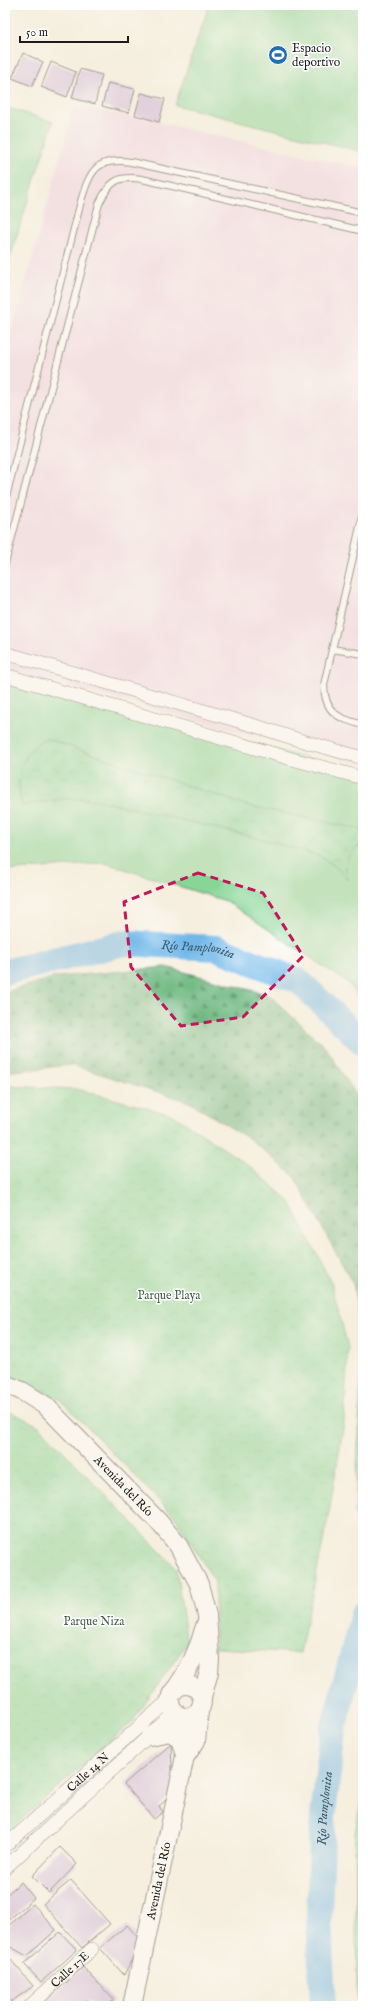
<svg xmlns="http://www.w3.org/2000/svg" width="368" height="2011" font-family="'IM FELL English',serif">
  <defs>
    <pattern id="forest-firs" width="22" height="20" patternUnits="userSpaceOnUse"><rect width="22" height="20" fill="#6db77f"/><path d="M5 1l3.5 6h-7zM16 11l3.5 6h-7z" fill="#599467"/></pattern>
    <pattern id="park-crowns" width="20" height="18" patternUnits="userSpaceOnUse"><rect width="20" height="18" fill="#87d696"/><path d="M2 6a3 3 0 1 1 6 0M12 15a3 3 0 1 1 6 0" fill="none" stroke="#74b781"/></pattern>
  </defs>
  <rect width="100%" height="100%" fill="#fff"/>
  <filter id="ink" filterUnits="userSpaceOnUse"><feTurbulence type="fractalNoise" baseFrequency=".025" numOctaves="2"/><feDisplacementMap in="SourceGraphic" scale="8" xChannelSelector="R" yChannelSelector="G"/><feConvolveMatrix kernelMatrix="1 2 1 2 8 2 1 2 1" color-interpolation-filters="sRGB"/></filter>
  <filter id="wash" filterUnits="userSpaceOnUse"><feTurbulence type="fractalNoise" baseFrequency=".012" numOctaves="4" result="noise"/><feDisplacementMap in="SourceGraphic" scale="16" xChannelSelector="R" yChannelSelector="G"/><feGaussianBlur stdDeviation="0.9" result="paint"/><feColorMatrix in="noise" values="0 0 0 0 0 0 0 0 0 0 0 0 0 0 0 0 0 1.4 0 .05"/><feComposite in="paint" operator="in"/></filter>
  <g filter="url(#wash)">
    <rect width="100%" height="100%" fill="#f6efdf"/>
    <polygon fill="#f0d0e4" points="74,108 97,109 363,168 363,765 5,669 5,356"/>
    <g fill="#87d696" stroke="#527959">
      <polygon points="209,5 363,5 363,152 175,105"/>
      <polygon points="5,107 53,122 5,273"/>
      <polygon points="5,678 363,773 363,1003 348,983 226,901 105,863 5,871"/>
      <polygon points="363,1788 363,2006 357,2006 355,1833"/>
    </g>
    <polygon fill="url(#forest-firs)" stroke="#446a4e" points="166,967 269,995 327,1049 363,1106 363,1526 355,1514 362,1345 353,1284 294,1176 251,1140 189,1102 72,1065 5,1072 5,992 56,977"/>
    <g fill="url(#park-crowns)" stroke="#527959">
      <path d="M45,738L245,805L363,830V844C346,852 343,865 349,881L335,866L319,856L266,840L110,803C75,795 56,799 22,806C15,778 20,753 45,738Z"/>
      <polygon points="5,1086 77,1089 173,1115 247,1164 290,1202 331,1282 348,1347 344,1423 328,1518 300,1653 215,1648 215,1582 175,1517 60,1399 5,1376"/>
      <polygon points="5,1409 39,1426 176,1568 187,1643 133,1721 5,1834"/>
    </g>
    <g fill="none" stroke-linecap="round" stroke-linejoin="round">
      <g stroke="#71b8e8" stroke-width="26">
        <path id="s1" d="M5,972L124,943L216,948L299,981L363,1043"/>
        <path id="s2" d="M323,2006L319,1918L323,1816L333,1730L363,1614"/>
      </g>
    </g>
    <g id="blocks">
      <g fill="#cbadd9">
        <polygon points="23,53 43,62 32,86 12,78"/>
        <polygon points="51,62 76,72 67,97 41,87"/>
        <polygon points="80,69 102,75 95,104 72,98"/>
        <polygon points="108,83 135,89 129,113 102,106"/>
        <polygon points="141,93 165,99 159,122 135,115"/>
        <polygon points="171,1743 173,1794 159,1806 163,1812 154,1819 124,1784"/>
        <polygon points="60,1847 77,1864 49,1893 32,1876"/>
        <polygon points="71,1880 110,1924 82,1948 43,1904"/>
        <polygon points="21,1882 34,1898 5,1923 5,1896"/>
        <polygon points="33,1904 56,1930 27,1956 5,1944 5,1929"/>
        <polygon points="127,1925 141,1941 124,1975 100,1948"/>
        <polygon points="60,1932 77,1950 41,1982 24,1964"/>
        <polygon points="5,1953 33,1986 11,2002 5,1995"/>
        <polygon points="83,1967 114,2000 107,2006 96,2006 86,2000 86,2006 40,2006"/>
      </g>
    </g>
  </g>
  <g filter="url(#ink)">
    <use href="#blocks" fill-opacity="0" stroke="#3d3c39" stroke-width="1"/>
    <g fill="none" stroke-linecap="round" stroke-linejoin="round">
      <g stroke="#3d3c39" stroke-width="8">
        <g id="service">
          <path d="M5,501L81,201C90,171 96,157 131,162L363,213"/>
          <path d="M363,513L324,685C325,714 338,718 363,725"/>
          <path d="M5,564L99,204C109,182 117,175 142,179L363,231"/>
          <polyline points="332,649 363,654"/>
        </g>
      </g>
      <g stroke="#3d3c39" stroke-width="14">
        <g id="minor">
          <polyline points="5,653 259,727 299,740 363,758"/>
          <polyline points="5,675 292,759 363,778"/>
          <path id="s3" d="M5,1846L170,1699"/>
          <polyline points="5,1868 174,1713"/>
          <path id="s4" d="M30,2006L92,1949"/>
        </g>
      </g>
      <g stroke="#3d3c39" stroke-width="20">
        <g id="secondary">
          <path id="s5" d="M5,1384L22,1391L46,1406L158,1521L178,1545L199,1584L207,1615L210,1659L209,1672L202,1697"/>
          <circle cx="186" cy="1701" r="16"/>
          <path d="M175,1690C189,1670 199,1649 205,1626"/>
          <polyline points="150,1736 170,1732 180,1738 184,1751"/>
          <polyline points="187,1754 196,1741 199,1711"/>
          <path id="s6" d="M132,2006L185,1756C186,1740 184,1725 174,1713"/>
        </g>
      </g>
      <use href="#service" stroke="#fff" stroke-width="6"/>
      <use href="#minor" stroke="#fff" stroke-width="13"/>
      <use href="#secondary" stroke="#fff" stroke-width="18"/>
    </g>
  </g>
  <path d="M0 0H368V2011H0ZM198,873L263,893L303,956L243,1017L181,1026L131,967L124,902Z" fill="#f6efdf" fill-opacity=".55" fill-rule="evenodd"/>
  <path fill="none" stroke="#c2185b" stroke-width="3" stroke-dasharray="8 5" stroke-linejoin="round" d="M198,873L263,893L303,956L243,1017L181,1026L131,967L124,902Z"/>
  <defs>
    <g id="stadium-disc" transform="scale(1)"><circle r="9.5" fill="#1f6fb2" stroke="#fff"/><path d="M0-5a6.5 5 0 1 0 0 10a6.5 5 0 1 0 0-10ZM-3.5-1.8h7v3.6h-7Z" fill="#fff"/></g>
  </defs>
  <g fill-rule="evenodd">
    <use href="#stadium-disc" x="278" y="55"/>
  </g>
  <g text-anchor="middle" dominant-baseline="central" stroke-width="3" stroke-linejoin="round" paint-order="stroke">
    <g font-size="12" fill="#1c1c1c" stroke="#fff" text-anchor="start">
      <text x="292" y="48">Espacio<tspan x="292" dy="14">deportivo</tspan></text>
    </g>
    <g font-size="12" fill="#415d47" stroke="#fff">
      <text x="169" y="1295">Parque Playa</text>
      <text x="94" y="1621">Parque Niza</text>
    </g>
    <g font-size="12" fill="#1c1c1c" stroke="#fff">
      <text stroke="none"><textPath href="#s5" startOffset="158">Avenida del Río</textPath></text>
      <text stroke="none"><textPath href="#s3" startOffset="111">Calle 14 N</textPath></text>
      <text stroke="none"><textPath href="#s6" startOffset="128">Avenida del Río</textPath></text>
      <text stroke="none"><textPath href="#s4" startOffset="54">Calle 17E</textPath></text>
    </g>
    <g font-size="13" font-style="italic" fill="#3e5a6e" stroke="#fff">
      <text stroke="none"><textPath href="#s1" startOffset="197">Río Pamplonita</textPath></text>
      <text stroke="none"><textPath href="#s2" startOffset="198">Río Pamplonita</textPath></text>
    </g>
  </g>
  <rect width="368" height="2011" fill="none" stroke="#fff" stroke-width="20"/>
  <path d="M20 36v6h108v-6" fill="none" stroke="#1c1c1c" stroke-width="2"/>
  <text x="26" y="36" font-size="12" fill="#1c1c1c" stroke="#ffffff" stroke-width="3" paint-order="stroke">50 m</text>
</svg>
